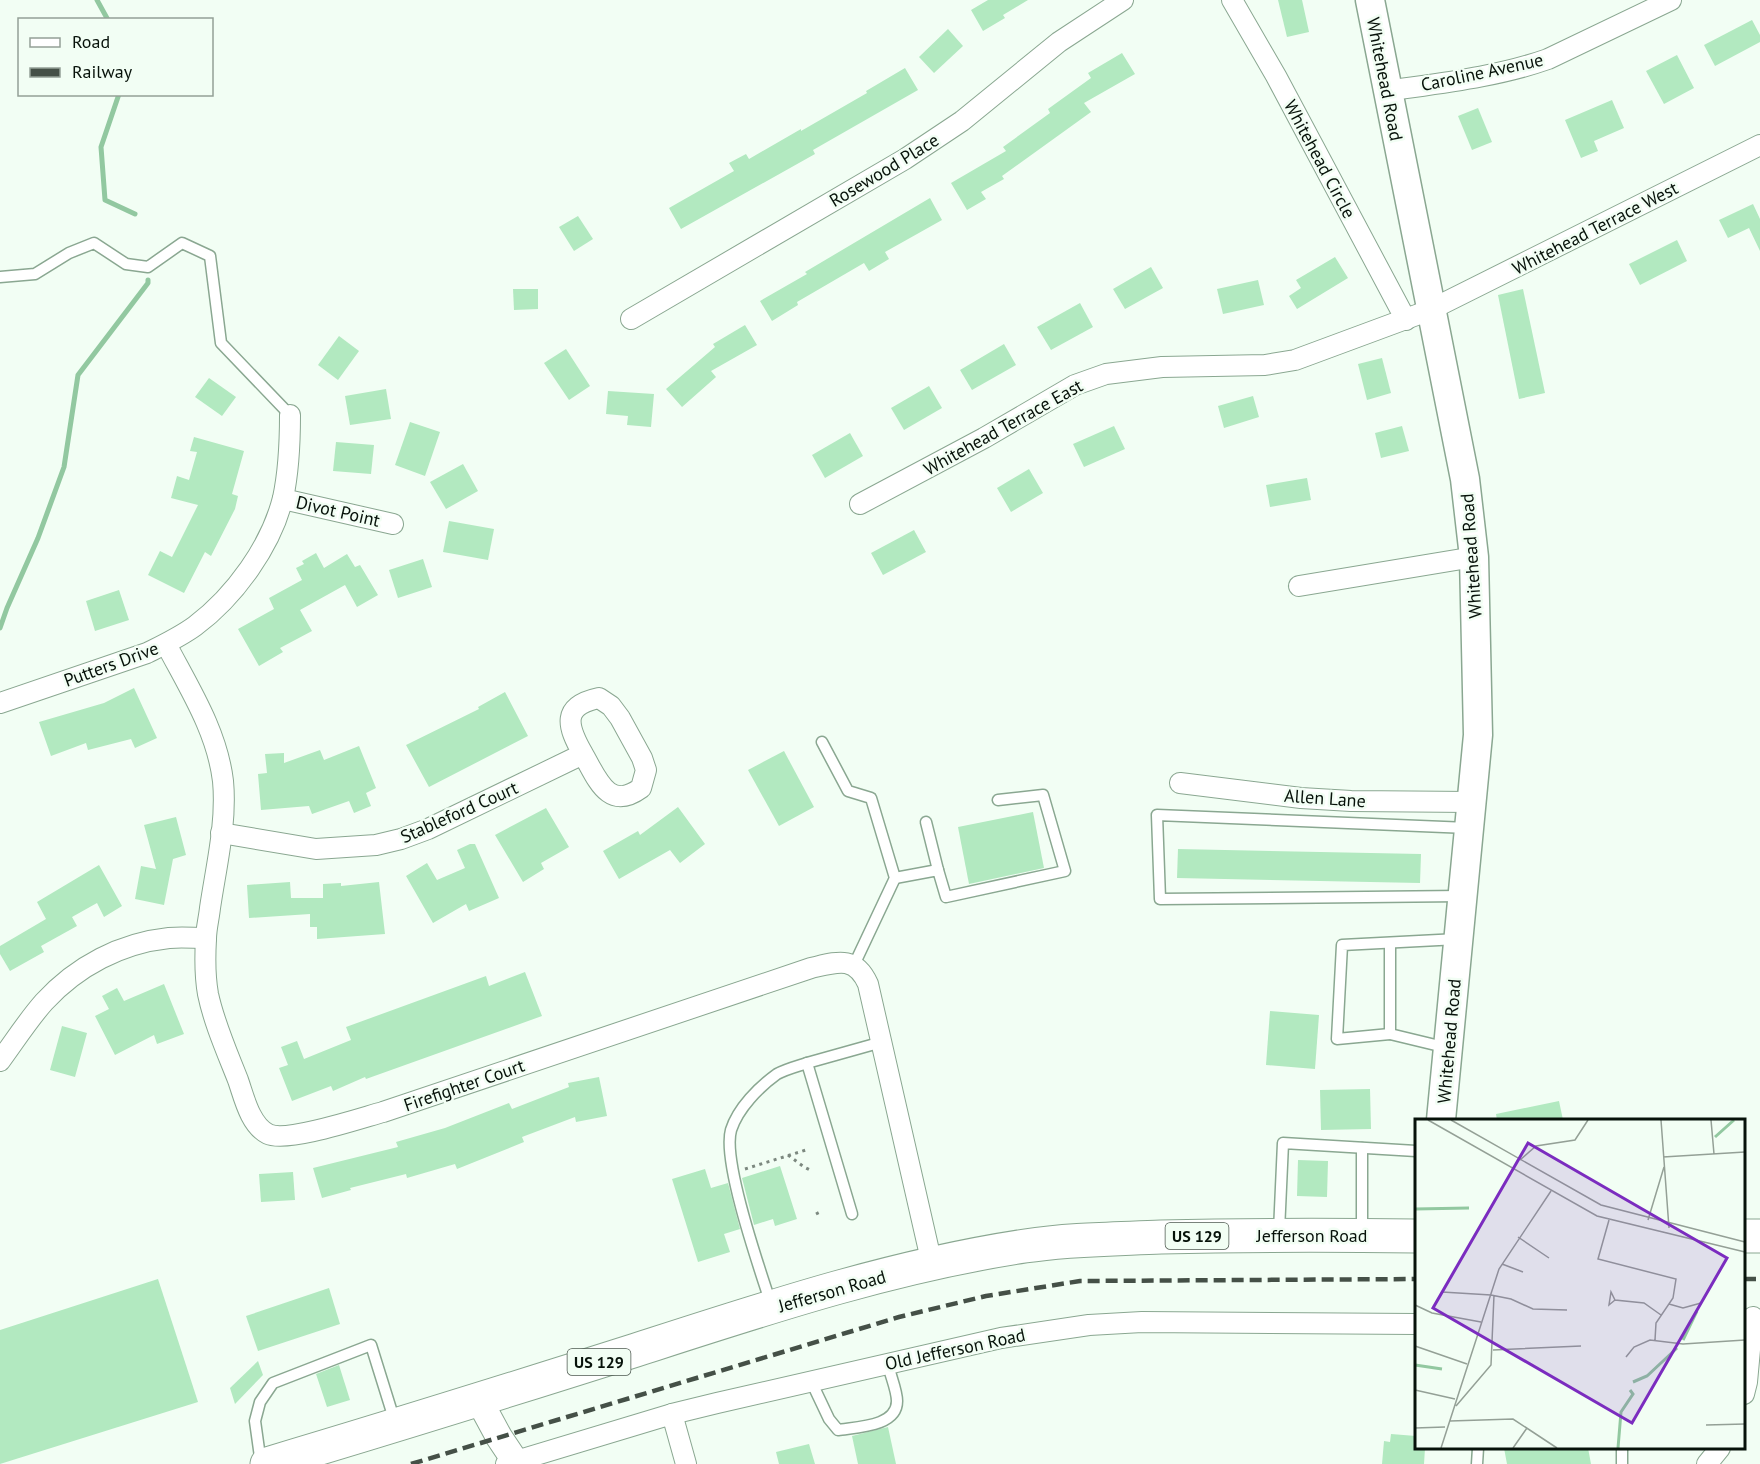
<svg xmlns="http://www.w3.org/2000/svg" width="1760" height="1464" font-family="'PT Sans',sans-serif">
  <rect width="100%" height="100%" fill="#f2fef4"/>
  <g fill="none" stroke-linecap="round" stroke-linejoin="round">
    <g stroke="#92c8a0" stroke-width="5">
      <polyline points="97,0 108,20"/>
      <polyline points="119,94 101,147 105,200 135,214"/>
      <polyline points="0,628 7,608 38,538 64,467 78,375 148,283 148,280"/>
    </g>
  </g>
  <g fill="#b2e9c0">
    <polygon points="988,0 1028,0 1003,15 1005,18 983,31 971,10"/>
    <polygon points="1278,0 1302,0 1309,32 1287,37"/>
    <polygon points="1752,20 1760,35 1760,42 1715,66 1704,45"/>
    <polygon points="948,29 963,46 934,73 919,57"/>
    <polygon points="1122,53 1135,74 1084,103 1091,112 1002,176 1004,179 981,192 986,199 967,210 951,183 1006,151 1003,147 1050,113 1048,109 1091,78 1088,73"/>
    <polygon points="1677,55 1694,88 1664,104 1646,71"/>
    <polygon points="905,68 918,90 813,150 815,154 681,229 669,208 734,171 729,163 746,154 749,159 801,129 801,131 867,93 866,91"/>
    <polygon points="1612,100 1624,128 1594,141 1598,151 1581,158 1565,120"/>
    <polygon points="1478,108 1492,142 1472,150 1458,116"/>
    <polygon points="930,198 942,220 885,252 889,259 869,271 864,263 797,302 798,305 772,321 760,301 807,274 805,272"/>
    <polygon points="1753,204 1760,219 1760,251 1749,228 1728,238 1719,220"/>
    <polygon points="578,216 593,239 574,251 559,227"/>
    <polygon points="1677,240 1687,261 1640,285 1629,264"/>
    <polygon points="1335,257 1348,278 1297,309 1289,296 1301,288 1296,280"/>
    <polygon points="1151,267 1163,288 1125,309 1113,289"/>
    <polygon points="1258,280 1264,305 1223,314 1217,289"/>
    <polygon points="513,289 538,289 538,309 514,310"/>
    <polygon points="1523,289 1545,393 1519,399 1498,295"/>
    <polygon points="1080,303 1093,327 1051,350 1037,327"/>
    <polygon points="745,325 757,345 711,371 716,377 682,407 666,389 715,347 713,344"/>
    <polygon points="339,336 359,351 338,380 318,365"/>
    <polygon points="1004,344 1016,365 972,390 960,370"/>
    <polygon points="566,349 590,386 569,400 544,363"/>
    <polygon points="1382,358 1391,393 1367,400 1358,364"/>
    <polygon points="209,378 236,397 222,416 195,397"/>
    <polygon points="929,386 942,408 904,430 891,408"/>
    <polygon points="386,389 391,419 350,425 345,396"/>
    <polygon points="608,391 654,394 651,427 627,425 628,416 606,414"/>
    <polygon points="1253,396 1259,417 1224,428 1218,406"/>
    <polygon points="410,422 440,432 425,476 395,465"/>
    <polygon points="1114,426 1125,449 1084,467 1073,444"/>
    <polygon points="1402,426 1409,451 1381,458 1375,433"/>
    <polygon points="850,433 863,456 825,478 812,455"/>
    <polygon points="194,437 244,451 232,494 238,496 235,509 211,556 205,552 184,593 148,575 160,551 172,557 198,505 171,498 177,476 189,480 197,452 190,451"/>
    <polygon points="336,442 374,445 371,474 333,471"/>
    <polygon points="463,464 478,491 446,509 430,482"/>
    <polygon points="1029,469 1043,493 1011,512 997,488"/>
    <polygon points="1307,478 1311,500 1270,507 1266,485"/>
    <polygon points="449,521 494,529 488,560 443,552"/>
    <polygon points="914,530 926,552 883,575 871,553"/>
    <polygon points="316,553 324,568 347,554 355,567 360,565 378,595 357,607 345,585 300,610 312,631 280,648 283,652 259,666 238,629 274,609 269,598 302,580 296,568 304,564 302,561"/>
    <polygon points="423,559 432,587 398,598 389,570"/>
    <polygon points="119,590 129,620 95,631 86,601"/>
    <polygon points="134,688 157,738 135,748 131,739 88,750 86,743 51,756 39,722 104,703"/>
    <polygon points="505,692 528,736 429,787 406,745 479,709 478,707"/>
    <polygon points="359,746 376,788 366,793 371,806 354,813 349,801 312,814 309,806 261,810 258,774 267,773 265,754 284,753 284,763 320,750 324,760"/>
    <polygon points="784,751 814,807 779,826 748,770"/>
    <polygon points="678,807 705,844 680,863 670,850 619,879 603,851 638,831 640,835"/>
    <polygon points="546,808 569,847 541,863 544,869 523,882 495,835"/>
    <polygon points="1033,812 1044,868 969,884 958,827"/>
    <polygon points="176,817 186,855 173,859 164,905 135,899 141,866 156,869 144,825"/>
    <polygon points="470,844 475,844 499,898 469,911 466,904 433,923 406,876 427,863 437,880 465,868 457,850"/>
    <polygon points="1178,849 1421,854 1420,883 1177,878"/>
    <polygon points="99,865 122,906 104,917 97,903 72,917 77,926 41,946 44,952 10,971 0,954 0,946 46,919 37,902"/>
    <polygon points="290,882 291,898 323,898 323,884 341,883 341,886 379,882 385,934 317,939 317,927 310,927 310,914 249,918 247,885"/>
    <polygon points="525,972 542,1016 366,1079 365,1077 333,1091 331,1086 292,1101 279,1068 288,1065 281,1047 297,1041 304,1059 351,1040 346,1027 486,976 489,986"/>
    <polygon points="164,984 184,1034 157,1044 154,1035 115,1055 95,1016 109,1009 102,996 117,988 124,1001"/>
    <polygon points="1270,1011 1319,1015 1315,1069 1266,1065"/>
    <polygon points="62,1026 87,1033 75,1077 50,1070"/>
    <polygon points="599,1077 607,1116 576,1122 575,1117 522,1137 524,1142 457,1169 455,1164 407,1178 406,1174 350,1188 351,1190 322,1198 313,1168 398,1147 396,1142 445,1128 509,1103 512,1109 569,1087 568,1083"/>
    <polygon points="1370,1089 1371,1129 1321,1130 1320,1090"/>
    <polygon points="1559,1101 1563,1120 1497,1120 1496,1114"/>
    <polygon points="1298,1160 1328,1161 1327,1197 1297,1196"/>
    <polygon points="780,1166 797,1219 775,1226 773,1219 754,1225 742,1178"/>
    <polygon points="705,1169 711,1188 728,1183 740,1229 724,1234 730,1252 698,1262 672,1179"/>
    <polygon points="293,1172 295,1200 261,1202 259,1174"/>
    <polygon points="158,1279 198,1402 0,1464 0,1330"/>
    <polygon points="329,1288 340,1324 258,1351 246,1316"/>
    <polygon points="258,1361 263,1375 235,1404 230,1388"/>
    <polygon points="339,1365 350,1400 327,1407 316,1374"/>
    <polygon points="888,1427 896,1464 858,1464 852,1436"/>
    <polygon points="1391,1434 1416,1436 1416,1448 1425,1448 1424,1464 1382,1464 1384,1441 1390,1442"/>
    <polygon points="809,1444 815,1464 779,1464 776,1452"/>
    <polygon points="1504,1448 1588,1448 1591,1464 1507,1464"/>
  </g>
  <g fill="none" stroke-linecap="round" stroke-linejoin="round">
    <g stroke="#8aa791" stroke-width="13">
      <g id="service">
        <polyline points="0,277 35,274 69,253 94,243 126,264 148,267 182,243 210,256 221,343 290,415"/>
        <polyline points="822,742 848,791 871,798 895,878 854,965"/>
        <polyline points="926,822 938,870"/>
        <polyline points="895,878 938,870 946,897 1065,871 1043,795 998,800"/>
        <polyline points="1462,896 1160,899 1157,815 1468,828"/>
        <polyline points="1390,943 1390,1034 1448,1048"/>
        <polyline points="1390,1034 1337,1039 1342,945 1458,939"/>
        <polyline points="1362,1148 1362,1232"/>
        <polyline points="852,1214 807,1063 882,1042"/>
        <polyline points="1279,1231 1283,1143 1416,1151"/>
        <path d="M771,1304C760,1270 722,1161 731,1130C738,1108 759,1087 777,1074C786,1069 798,1066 807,1063"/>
        <path d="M811,1381L829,1419L838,1430C856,1427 897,1427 897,1401C897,1390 890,1375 888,1364"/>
        <polyline points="261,1464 255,1421 260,1402 273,1383 371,1345 395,1422"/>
        <polyline points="1477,1464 1478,1448"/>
        <polyline points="1622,1464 1622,1448"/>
      </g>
    </g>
    <g stroke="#8aa791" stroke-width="22">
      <g id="minor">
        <polyline points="1232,0 1276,76 1406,320"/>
        <path d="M1387,91C1441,83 1497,77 1548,59L1671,0"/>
        <polyline points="631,319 905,159 962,121 1059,42 1123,0"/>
        <polyline points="283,499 393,524"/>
        <polyline points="860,504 984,438 1075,385 1106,374 1162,367 1265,365 1295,360 1430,310 1760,145"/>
        <polyline points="1299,586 1474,557"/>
        <path d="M166,644C189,688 217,731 223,781C227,823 216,867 210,908C209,918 206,929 206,939C205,956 205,977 208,994C214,1023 227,1052 238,1080C244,1097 250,1125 268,1134C287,1143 361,1118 383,1112L811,968C837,962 855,955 868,984L932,1264"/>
        <path d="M0,703L147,653C163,645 180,637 195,626C235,596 271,546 283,498C289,470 290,442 290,415"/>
        <polyline points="1180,783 1301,798 1351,801 1471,802"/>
        <path d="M221,833L316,849L376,845L401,839L428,829L583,754C597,778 608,812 641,788L646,770L642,758L620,718L611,706L599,698C561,706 567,726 583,754"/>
        <path d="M0,1061C14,1042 28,1020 44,1002C77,966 121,943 169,938C181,937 194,938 206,938"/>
        <polyline points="1744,1394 1747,1382 1753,1317"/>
        <polyline points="672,1414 686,1464"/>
        <polyline points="506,1464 672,1414 717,1403 1001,1338 1089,1325 1142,1322 1416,1324"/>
        <polyline points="1707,1464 1720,1448"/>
      </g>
    </g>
    <g stroke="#8aa791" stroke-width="28">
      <polyline id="tertiary" points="479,1400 499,1437 517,1464"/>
    </g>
    <g stroke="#8aa791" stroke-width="31">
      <polyline id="secondary" points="1370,0 1465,479 1474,557 1478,735 1441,1120"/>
    </g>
    <g stroke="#8aa791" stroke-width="35">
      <g id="trunk">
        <polyline points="1744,1236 1760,1236"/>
        <path d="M267,1464C391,1427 513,1389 636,1350C763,1309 892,1266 1025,1246C1070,1239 1116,1239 1161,1237C1246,1235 1331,1235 1416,1236"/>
      </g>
    </g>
    <g stroke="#7c887f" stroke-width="3" stroke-dasharray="3 4.5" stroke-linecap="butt">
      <polyline points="788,1155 804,1167 812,1171"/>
      <polyline points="745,1169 806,1150"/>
      <polyline points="816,1214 820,1212"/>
    </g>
    <use href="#service" stroke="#fff" stroke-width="10"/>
    <use href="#minor" stroke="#fff" stroke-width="20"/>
    <use href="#tertiary" stroke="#fff" stroke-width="26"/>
    <use href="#secondary" stroke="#fff" stroke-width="28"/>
    <use href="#trunk" stroke="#fff" stroke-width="33"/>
    <g stroke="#455047" stroke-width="4.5" stroke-dasharray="12 6" stroke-linecap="butt">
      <polyline points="1744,1279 1760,1279"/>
      <polyline points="411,1464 899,1317 986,1296 1080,1281 1416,1279"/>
    </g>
  </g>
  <g text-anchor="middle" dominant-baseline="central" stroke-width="5" stroke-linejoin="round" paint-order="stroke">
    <g fill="#f2fef4" stroke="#4e5950" stroke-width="1.5">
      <rect x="1165.5" y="1223" width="63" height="26" rx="4.5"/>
      <rect x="567.5" y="1349" width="63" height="26" rx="4.5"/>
    </g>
    <g font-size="16" font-weight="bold" fill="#07120a">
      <text x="1197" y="1236">US 129</text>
      <text x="599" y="1362">US 129</text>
    </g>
    <g font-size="18" fill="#07120a" stroke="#f2fef4">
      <text transform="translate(1482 72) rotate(-12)">Caroline Avenue</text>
      <text transform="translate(1385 79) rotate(79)">Whitehead Road</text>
      <text transform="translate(1320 159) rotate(62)">Whitehead Circle</text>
      <text transform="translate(884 170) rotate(-31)">Rosewood Place</text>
      <text transform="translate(1595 228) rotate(-27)">Whitehead Terrace West</text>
      <text transform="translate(1003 427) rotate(-29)">Whitehead Terrace East</text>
      <text transform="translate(338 511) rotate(13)">Divot Point</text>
      <text transform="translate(1471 556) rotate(-94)">Whitehead Road</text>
      <text transform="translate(111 664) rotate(-20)">Putters Drive</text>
      <text transform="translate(1325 798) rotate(4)">Allen Lane</text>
      <text transform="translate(459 812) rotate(-24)">Stableford Court</text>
      <text transform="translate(1449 1041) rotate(-85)">Whitehead Road</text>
      <text transform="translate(464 1085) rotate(-19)">Firefighter Court</text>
      <text x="1312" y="1235">Jefferson Road</text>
      <text transform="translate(832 1291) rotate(-16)">Jefferson Road</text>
      <text transform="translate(955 1349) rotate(-12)">Old Jefferson Road</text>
    </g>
  </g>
  <g transform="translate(1415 1119)">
    <rect width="330" height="330" fill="#f2fef4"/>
    <path fill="none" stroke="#92c8a0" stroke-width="3" d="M300,18L319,1M0,90L54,89M268,221L282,192M0,246L27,250M218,263L232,257L262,229M203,329L206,293L218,275L215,271"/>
    <path fill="none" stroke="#94a096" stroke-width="1.5" d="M13,1L182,97L330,133M36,1L186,86L330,123M246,1L254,109M296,1L299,35M248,38L330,33M105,41L121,27L160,21L173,1M194,101L183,140L261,160L258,179L241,204L240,221M233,101L249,48M103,118L134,139M87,145L108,153M27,173L76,176L96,180L118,190L152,191M200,181L194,186L196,173L200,181L229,184L246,196M254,185L268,189L286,184M0,186L17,194L66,203M0,227L52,245M78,231L166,227M211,238L219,228L235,221L268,225L330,221M0,271L40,280M41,287L76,246L79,176M35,302L98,300L142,329M291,306L330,305M0,309L30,308M26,329L84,150L136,72M98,329L112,309"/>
    <path fill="#7b2cbf" fill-opacity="0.15" stroke="#7b2cbf" stroke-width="3" d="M113,24L312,139L217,304L18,189Z"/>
    <rect width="330" height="330" fill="none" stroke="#07120a" stroke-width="3"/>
  </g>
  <rect x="18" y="18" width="195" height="78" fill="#f2fef4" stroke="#94a096" stroke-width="1.5"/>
  <rect x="30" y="38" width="30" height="9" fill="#ffffff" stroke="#94a096" stroke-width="1.5"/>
  <text x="72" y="48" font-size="18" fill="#07120a">Road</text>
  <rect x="30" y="68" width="30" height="9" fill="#455047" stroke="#94a096" stroke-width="1.5"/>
  <text x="72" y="78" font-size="18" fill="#07120a">Railway</text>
</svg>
